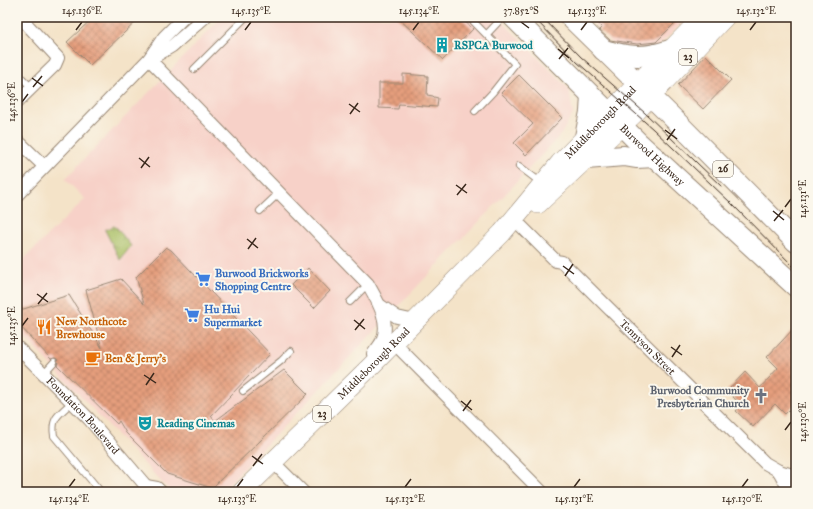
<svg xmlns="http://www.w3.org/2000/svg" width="813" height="509" font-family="'IM FELL Great Primer',serif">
  <defs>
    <pattern id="park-crowns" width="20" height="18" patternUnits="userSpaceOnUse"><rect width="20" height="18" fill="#a8be62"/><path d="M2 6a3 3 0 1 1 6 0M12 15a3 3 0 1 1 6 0" fill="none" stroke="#8a9b50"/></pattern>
    <pattern id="building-cross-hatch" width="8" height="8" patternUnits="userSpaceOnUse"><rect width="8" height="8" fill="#e59e7d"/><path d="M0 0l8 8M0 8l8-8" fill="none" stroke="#bb8166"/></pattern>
  </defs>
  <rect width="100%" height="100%" fill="#fbf7ec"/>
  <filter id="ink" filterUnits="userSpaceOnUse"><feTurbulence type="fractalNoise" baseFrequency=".025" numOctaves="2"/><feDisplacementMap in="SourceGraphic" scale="8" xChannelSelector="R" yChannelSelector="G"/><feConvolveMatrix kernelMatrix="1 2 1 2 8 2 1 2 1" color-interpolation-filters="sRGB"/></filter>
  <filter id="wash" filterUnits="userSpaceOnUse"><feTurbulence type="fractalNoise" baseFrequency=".012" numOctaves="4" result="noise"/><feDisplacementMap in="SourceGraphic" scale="16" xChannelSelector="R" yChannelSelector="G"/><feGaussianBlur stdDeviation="0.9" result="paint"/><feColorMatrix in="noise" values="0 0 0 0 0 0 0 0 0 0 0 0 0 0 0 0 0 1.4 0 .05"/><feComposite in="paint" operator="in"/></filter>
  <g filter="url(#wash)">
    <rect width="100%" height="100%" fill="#f4e3c8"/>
    <g fill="#f7d1c8">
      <polygon points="222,17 498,17 569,89 573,114 561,134 513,186 221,492 171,492 17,329 17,256 22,261 85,199 65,179"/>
      <polygon points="588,17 688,17 656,49 615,47"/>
    </g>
    <polygon fill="url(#park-crowns)" stroke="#727440" points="114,226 117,228 131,246 120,260 105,230"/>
    <g id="blocks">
      <g fill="url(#building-cross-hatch)">
        <polygon points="94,17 141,17 90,65 67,42"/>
        <polygon points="397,17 460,17 473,29 443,60"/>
        <polygon points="592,17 681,17 656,42 637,44 610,40 599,30 602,27"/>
        <polygon points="706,55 731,80 703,109 678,85"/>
        <polygon points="403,74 428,76 427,95 433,96 434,97 438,98 437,107 399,104 398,109 379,108 379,83 403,83"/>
        <polygon points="519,75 562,118 526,155 514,143 533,124 501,93"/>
        <polygon points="166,247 171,250 270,354 211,416 215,421 284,370 308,394 212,488 167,474 126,433 119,421 117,424 57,365 58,363 57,359 55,358 51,359 17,323 17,311 69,295 102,348 86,290 121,279 144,304 136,277"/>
        <polygon points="308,268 330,291 314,308 291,285"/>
        <polygon points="796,326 796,403 785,414 775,404 753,427 736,411 741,405 727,391 745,372 760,388 778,368 767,357"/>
      </g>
    </g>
  </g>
  <g filter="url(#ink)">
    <use href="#blocks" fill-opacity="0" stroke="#988673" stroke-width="1"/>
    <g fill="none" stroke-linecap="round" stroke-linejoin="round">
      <g stroke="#988673" stroke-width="8">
        <g id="service">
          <polyline points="469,17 515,64 493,92 475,111"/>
          <polyline points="487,34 503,17"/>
          <polyline points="194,69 246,17"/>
          <polyline points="17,73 31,87"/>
          <polyline points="519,166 540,182"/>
          <polyline points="260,211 279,193"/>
          <polyline points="350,302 368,284"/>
          <polyline points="43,374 54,362"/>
          <polyline points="243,391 281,361 291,351"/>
          <path d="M72,402C59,415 51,417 54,436L101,492"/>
        </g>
      </g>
      <g stroke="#988673" stroke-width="14">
        <g id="minor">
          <polyline points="152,58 172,46 205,17"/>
          <path d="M149,59L368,284C377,300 391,322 382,341C380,345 376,350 373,354"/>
          <polyline points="17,102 55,65 58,58 20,17"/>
          <polyline points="17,140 44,166"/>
          <polyline points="17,195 149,59 164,37 184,17"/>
          <path id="s1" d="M517,222L556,261L562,262L765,463L779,471L796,476"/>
          <polyline points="381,306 397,317 415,321"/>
          <polyline points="394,343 542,492"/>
          <path id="s2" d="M17,347L89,419L146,486L147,492"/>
          <polyline points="273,462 303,492"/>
          <polyline points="779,471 787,486 792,492"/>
          <polyline points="146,486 157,488 161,492"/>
        </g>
      </g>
      <g stroke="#988673" stroke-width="20">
        <g id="primary">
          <polyline points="538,204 635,113 725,17"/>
          <path id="s3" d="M242,492L371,366L502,233L560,163L703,17"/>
        </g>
      </g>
      <g stroke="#988673" stroke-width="22">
        <g id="trunk">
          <path id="s4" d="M513,17L638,142L796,287"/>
          <polyline points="570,17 670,115 796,242"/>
          <path d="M603,50C630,57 643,59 670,50"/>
          <polyline points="585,137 590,112 591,95"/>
          <polyline points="586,159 624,156 636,158 655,157"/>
        </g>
      </g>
      <use href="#service" stroke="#fff" stroke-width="6"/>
      <use href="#minor" stroke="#fff" stroke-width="12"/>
      <use href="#primary" stroke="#fff" stroke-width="19"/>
      <use href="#trunk" stroke="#fff" stroke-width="20"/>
      <g stroke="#3b2a1e" stroke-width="1">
        <polyline points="533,17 577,62 653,129 731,203 796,269"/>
        <polyline points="542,17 581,57 645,113 721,186"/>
      </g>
    </g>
  </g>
  <path fill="none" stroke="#3b2a1e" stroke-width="1.5" d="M521,22L529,28M76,30L82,22M245,30L251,22M413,30L419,22M581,30L587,22M750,30L756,22M558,49L569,58M559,59L568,48M32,78L43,86M33,87L42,76M22,102L28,94M349,104L360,112M350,114L358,103M665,130L677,139M667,140L675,129M139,158L150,167M141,168L149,157M456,185L467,193M457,195L466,184M785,207L791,199M773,211L784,220M774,221L783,210M247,239L258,248M248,249L256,238M563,266L574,274M565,276L573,264M37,294L48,302M38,304L47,293M354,320L365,329M22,326L28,318M355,330L364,319M671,347L682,355M672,357L680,345M144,375L156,383M146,385L154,373M461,401L472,410M463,411L471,400M785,430L791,422M252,456L263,464M253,466L262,454M69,487L75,479M237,487L243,479M405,487L411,479M574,487L580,479M742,487L748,479"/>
  <defs>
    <g id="building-bare" transform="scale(1.2)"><path d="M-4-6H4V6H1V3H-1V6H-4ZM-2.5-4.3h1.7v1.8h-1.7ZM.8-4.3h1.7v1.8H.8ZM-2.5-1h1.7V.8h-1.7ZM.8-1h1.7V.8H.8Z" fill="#0f9aa8" stroke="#fbf7ec" stroke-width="2.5" paint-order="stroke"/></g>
    <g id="supermarket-bare" transform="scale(1.2)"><path d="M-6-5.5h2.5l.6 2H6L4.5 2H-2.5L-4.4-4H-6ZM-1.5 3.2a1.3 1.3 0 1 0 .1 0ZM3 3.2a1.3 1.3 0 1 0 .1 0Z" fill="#3f7fe0" stroke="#fbf7ec" stroke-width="2.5" paint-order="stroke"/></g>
    <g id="restaurant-bare" transform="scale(1.2)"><path d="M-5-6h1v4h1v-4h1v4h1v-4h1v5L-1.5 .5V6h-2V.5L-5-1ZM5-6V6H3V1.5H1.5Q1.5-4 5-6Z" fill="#e8710a" stroke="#fbf7ec" stroke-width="2.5" paint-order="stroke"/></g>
    <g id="cafe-bare" transform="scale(1.2)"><path d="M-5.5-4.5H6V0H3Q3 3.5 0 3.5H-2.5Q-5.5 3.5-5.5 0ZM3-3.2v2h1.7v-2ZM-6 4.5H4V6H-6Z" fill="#e8710a" stroke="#fbf7ec" stroke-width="2.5" paint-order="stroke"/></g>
    <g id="church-bare" transform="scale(1.2)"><path d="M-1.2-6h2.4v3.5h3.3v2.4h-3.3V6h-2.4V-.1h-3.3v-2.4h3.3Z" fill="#6b7280" stroke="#fbf7ec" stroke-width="2.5" paint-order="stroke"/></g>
    <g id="theatre-bare" transform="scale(1.2)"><path d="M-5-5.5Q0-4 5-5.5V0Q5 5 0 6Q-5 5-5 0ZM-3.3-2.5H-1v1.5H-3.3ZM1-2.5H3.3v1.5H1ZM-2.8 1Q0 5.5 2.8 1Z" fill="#0f9aa8" stroke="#fbf7ec" stroke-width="2.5" paint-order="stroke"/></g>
  </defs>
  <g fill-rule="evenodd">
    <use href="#building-bare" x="442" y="45"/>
    <use href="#supermarket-bare" x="203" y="279"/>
    <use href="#supermarket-bare" x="192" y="315"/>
    <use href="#restaurant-bare" x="44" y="327"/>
    <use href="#cafe-bare" x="93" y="358"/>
    <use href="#church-bare" x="761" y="396"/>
    <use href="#theatre-bare" x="145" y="423"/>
  </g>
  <g text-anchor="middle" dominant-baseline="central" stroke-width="4" stroke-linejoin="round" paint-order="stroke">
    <g fill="#fbf7ec" stroke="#75685c" stroke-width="1">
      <rect x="679" y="49" width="18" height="16" rx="3"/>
      <rect x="713" y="161" width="20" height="16" rx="3"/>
      <rect x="313" y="406" width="18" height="16" rx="3"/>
    </g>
    <g font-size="10" font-weight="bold" fill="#3b2a1e">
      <text x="688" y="57">23</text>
      <text x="723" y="169">26</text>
      <text x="322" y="414">23</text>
    </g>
    <g font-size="11" font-weight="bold" fill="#0d838f" stroke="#fbf7ec" text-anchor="start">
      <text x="454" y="45">RSPCA Burwood</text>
      <text x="157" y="423">Reading Cinemas</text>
    </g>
    <g font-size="11" fill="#3b2a1e" stroke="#fbf7ec">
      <text stroke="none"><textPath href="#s3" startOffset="515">Middleborough Road</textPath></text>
      <text stroke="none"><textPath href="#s4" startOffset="196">Burwood Highway</textPath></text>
      <text stroke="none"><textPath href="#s1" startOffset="182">Tennyson Street</textPath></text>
      <text stroke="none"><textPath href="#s3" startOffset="184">Middleborough Road</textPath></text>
      <text stroke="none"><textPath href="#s2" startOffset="95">Foundation Boulevard</textPath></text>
    </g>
    <g font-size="11" font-weight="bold" fill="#366cbe" stroke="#fbf7ec" text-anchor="start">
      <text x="215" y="273">Burwood Brickworks<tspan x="215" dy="13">Shopping Centre</tspan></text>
      <text x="204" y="309">Hu Hui<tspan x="204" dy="13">Supermarket</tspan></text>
    </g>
    <g font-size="11" font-weight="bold" fill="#c56008" stroke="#fbf7ec" text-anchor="start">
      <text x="56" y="321">New Northcote<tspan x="56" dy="13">Brewhouse</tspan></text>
      <text x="105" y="358">Ben &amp; Jerry's</text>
    </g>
    <g font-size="11" font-weight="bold" fill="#5b616d" stroke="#fbf7ec" text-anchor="end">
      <text x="749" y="390">Burwood Community<tspan x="749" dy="13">Presbyterian Church</tspan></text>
    </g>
  </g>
  <rect width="813" height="509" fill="none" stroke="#fbf7ec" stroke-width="44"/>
  <rect x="22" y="22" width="769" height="465" fill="none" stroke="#3b2a1e" stroke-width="1.5"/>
  <g font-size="10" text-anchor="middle" fill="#3b2a1e">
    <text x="82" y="14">145.136°E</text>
    <text x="251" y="14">145.135°E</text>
    <text x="419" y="14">145.134°E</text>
    <text x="521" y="14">37.852°S</text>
    <text x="587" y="14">145.133°E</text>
    <text x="756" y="14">145.132°E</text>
    <text transform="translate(11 102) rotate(-90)" y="4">145.136°E</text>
    <text transform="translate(802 199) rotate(-90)" y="4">145.131°E</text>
    <text transform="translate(11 326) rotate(-90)" y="4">145.135°E</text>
    <text transform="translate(802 422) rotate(-90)" y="4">145.130°E</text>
    <text x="69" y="502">145.134°E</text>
    <text x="237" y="502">145.133°E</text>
    <text x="405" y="502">145.132°E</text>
    <text x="574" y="502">145.131°E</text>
    <text x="742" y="502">145.130°E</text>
  </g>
</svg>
